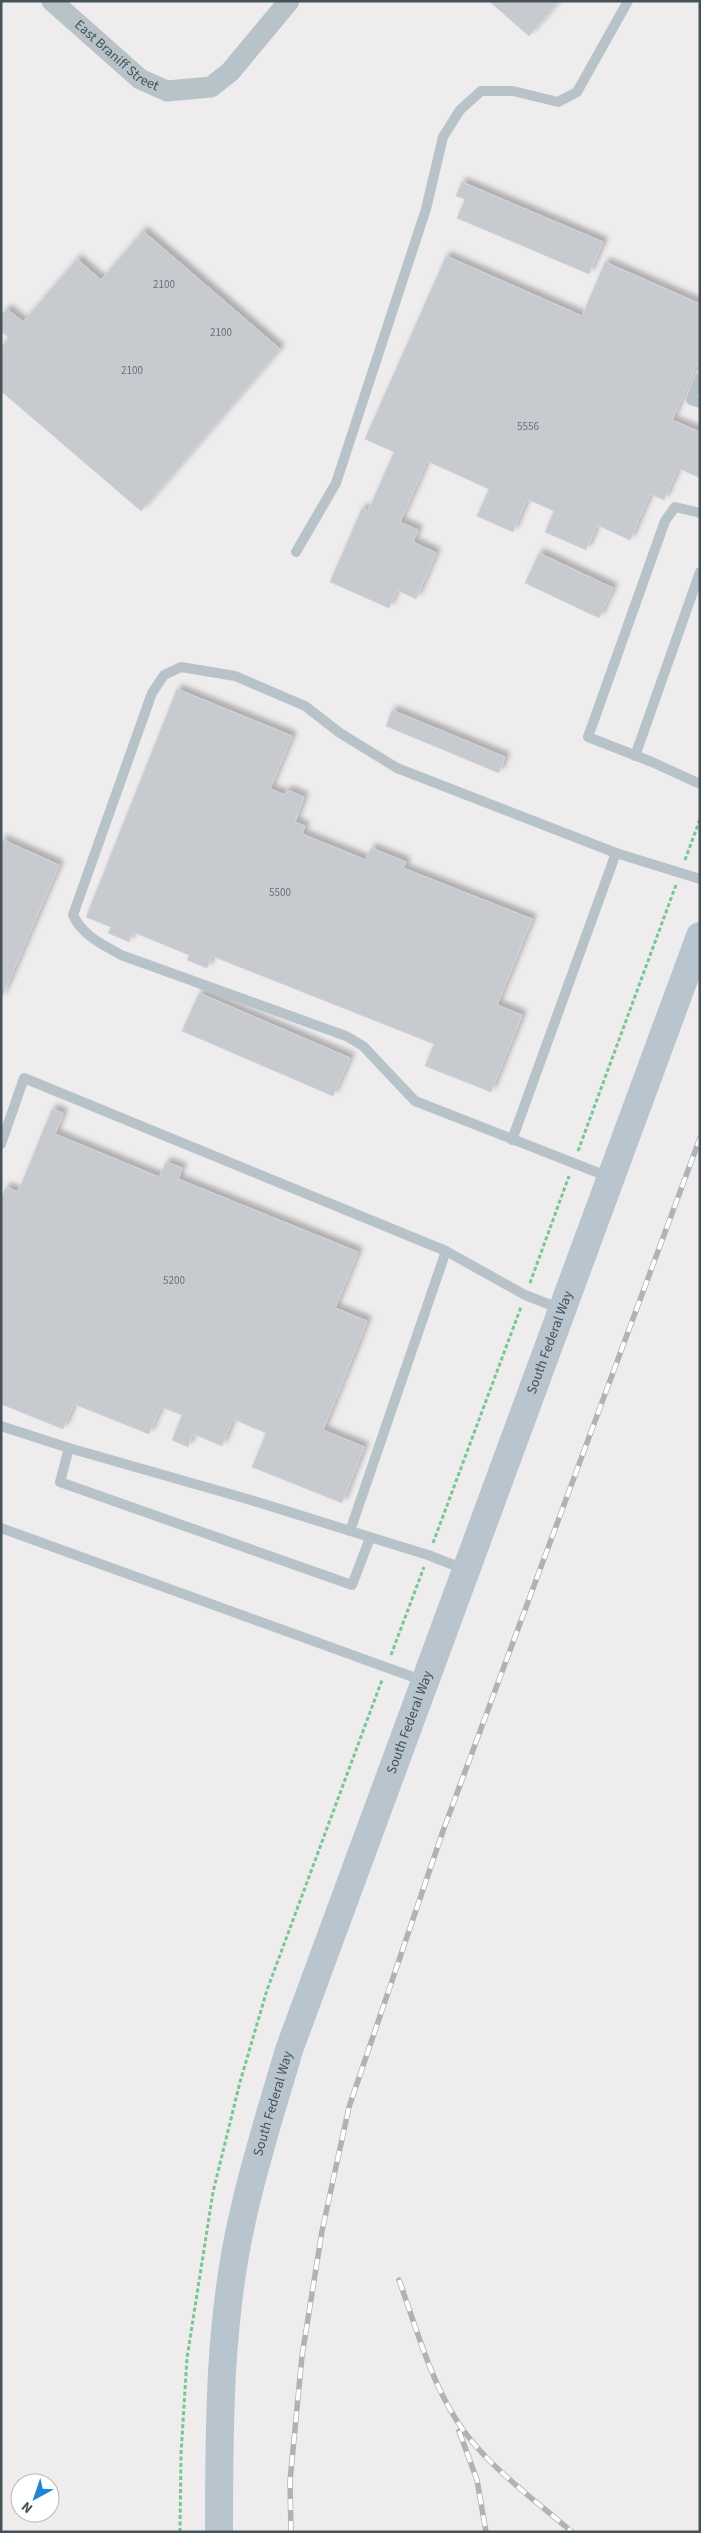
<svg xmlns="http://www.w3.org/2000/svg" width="701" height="2533" font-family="'Source Sans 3',sans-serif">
  <defs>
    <filter id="shadow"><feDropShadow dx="4.5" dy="-4.5" stdDeviation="2.5" flood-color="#0004"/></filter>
  </defs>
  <rect width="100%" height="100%" fill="#efeced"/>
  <g fill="#c7cacf" stroke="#d0d3d8" filter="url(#shadow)">
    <polygon points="489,1 559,1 529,36"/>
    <polygon points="462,182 603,242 589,274 457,218 465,199 456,196"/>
    <polygon points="143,231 280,349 141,511 1,391 1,347 9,338 1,331 1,315 7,309 23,322 77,259 101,280"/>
    <polygon points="446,256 582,316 605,262 700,304 700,357 672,420 700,432 700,478 678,468 664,500 650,494 630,540 597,525 586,550 545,532 554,511 527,499 513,532 477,516 489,489 427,461 400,522 418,530 413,542 436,553 416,599 397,590 389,608 330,582 362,508 368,511 394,452 365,439"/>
    <polygon points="539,553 613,588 599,618 525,583"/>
    <polygon points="177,689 292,736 270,789 285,795 287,790 304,797 295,822 305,826 302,834 366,860 371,848 406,862 403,868 532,919 497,1005 522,1015 491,1092 425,1066 434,1044 212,956 207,968 187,960 189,955 133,932 129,942 108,933 111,927 86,917"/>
    <polygon points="392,710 505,757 499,773 386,726"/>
    <polygon points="1,839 59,865 1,999"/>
    <polygon points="199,993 350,1058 333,1096 182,1031"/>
    <polygon points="52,1109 63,1113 55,1134 159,1177 166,1162 182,1168 178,1179 358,1252 335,1308 367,1321 323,1430 364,1447 342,1503 252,1467 266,1433 233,1419 222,1446 193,1434 188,1447 172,1440 182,1415 161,1407 149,1434 74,1404 63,1429 1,1404 1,1199 6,1187 18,1192"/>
  </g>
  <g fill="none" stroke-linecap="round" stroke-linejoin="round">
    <g stroke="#76c795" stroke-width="3" stroke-dasharray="4 2.5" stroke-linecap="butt">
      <polyline points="685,860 700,819"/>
      <polyline points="578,1151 676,885"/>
      <polyline points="530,1283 569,1176"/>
      <polyline points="433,1543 521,1307"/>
      <polyline points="391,1655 424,1567"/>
      <polyline points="180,2532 181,2454 187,2358 213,2192 240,2082 267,1990 382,1680"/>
    </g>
    <g stroke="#b8c3c9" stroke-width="10">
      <polyline points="700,378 691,400 700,403"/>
      <polyline points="700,513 675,507 665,521 588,737 652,762 700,784"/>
      <polyline points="296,552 336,483 426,209 443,137 460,110 481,91 513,91 558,102 577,92 628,1"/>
      <polyline points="635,756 700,572"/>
      <polyline points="512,1140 616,853"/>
      <polyline points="1,1144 24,1078 446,1251 525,1295 561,1309"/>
      <path d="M609,1177L415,1101L363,1046L346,1036L121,955C102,944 83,936 73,915L152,693L164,675L181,667L235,676L305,706L340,733L397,768L616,853L700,879"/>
      <polyline points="1,1426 69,1448 244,1498 428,1555 464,1569"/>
      <polyline points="69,1448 60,1482 352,1585 370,1538"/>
      <polyline points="1,1528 424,1681"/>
      <polyline points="350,1531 446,1251"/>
    </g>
    <path stroke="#b8c3c9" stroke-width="21" id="s1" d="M52,1L140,79L167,91L211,87L230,72L289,1"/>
    <path stroke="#b9c5ce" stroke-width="28" id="s2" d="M219,2532C219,2423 219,2313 245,2207C257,2154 274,2102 289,2050L700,936"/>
    <g stroke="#afb3b6" stroke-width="5.5">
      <g id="rail">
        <path d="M399,2280C416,2327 430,2379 457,2421C485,2465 533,2498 572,2532"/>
        <polyline points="459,2431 477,2480 486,2532"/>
        <polyline points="291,2532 290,2481 302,2356 322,2231 349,2107 443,1831 700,1138"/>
      </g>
    </g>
    <use href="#rail" stroke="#fff" stroke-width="4" stroke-dasharray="11" stroke-linecap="butt"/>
  </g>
  <g text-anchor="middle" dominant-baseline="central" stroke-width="4" stroke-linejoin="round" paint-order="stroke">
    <g font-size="11" fill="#667076">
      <text x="164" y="284">2100</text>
      <text x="221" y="332">2100</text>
      <text x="132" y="370">2100</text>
      <text x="528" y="426">5556</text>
      <text x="280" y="892">5500</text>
      <text x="174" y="1280">5200</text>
    </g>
    <g font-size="14" fill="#465259" stroke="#fff">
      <text stroke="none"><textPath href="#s1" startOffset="85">East Braniff Street</textPath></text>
      <text stroke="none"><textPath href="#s2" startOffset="1244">South Federal Way</textPath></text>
      <text stroke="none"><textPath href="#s2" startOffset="839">South Federal Way</textPath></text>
      <text stroke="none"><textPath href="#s2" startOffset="434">South Federal Way</textPath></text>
    </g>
  </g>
  <rect width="701" height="2533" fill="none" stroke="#465259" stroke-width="5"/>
  <g transform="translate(35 2498) rotate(220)"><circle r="24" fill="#ffffff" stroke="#b5babd"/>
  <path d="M0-4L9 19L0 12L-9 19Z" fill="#2285d4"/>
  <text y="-8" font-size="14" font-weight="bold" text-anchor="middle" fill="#465259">N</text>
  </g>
</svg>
